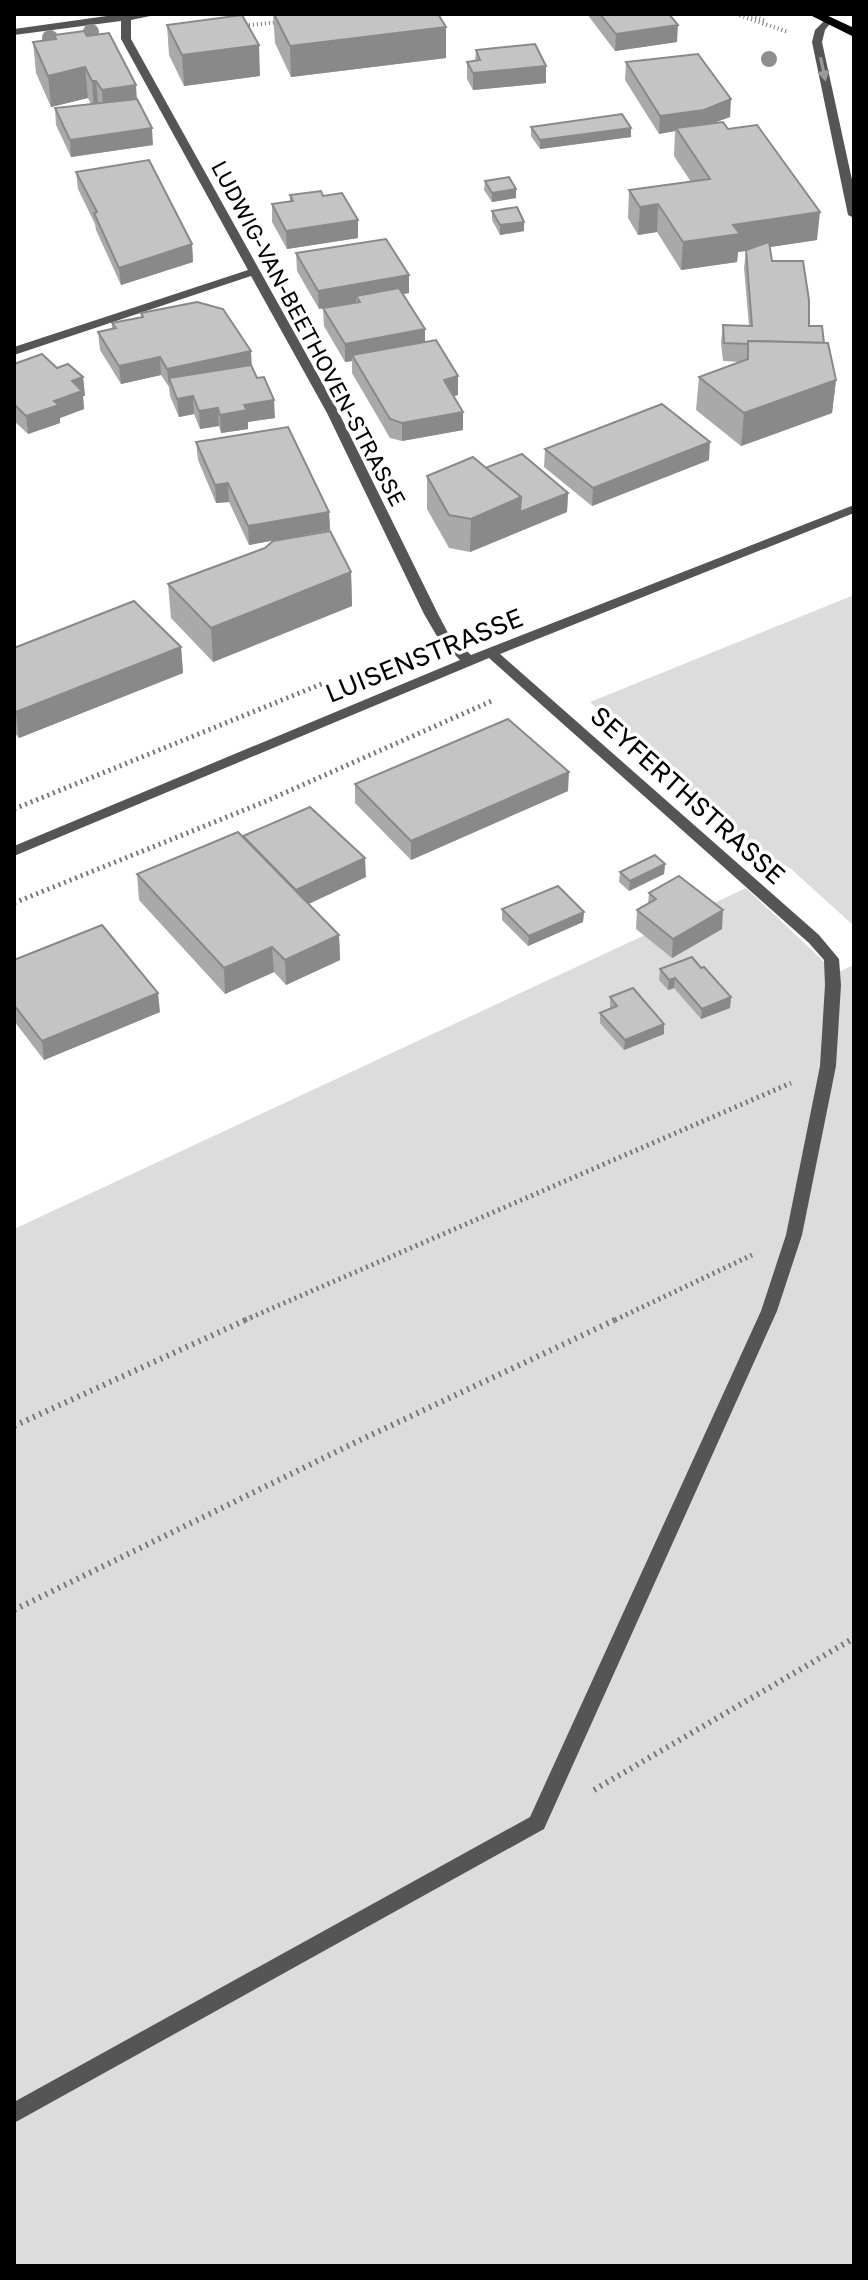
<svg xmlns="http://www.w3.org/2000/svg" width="868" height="2280" font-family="'Golos Text',sans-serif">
  <rect width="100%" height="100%" fill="#fff"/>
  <g fill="#dcdcdc">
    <polygon points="854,595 854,926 790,868 753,847 590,702"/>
    <polygon points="746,888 836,973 854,965 854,2266 14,2266 14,1229"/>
  </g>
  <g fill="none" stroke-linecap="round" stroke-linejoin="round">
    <g stroke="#777" stroke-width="4" stroke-dasharray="1 3" stroke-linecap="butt">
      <polyline points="736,14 788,32"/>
      <polyline points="748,14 766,21"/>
      <polyline points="241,26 279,22"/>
    </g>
    <g stroke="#777" stroke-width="5" stroke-dasharray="2 4" stroke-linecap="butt">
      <polyline points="14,809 324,683"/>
      <polyline points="14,903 264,802 494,700"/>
      <polyline points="245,1320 791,1083"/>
      <polyline points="615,1320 752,1255"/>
    </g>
    <g stroke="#777" stroke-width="6" stroke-dasharray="2 5" stroke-linecap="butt">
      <polyline points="14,1426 250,1318"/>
      <polyline points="14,1610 354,1443 619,1318"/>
      <polyline points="594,1790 854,1638"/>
    </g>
    <g fill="#555" fill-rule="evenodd">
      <polygon points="121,14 160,14 131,20 131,39 339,413 438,614 448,633 471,655 854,505 854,513 500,654 819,935 839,959 841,985 836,1066 802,1235 777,1311 544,1829 14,2123 14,2102 530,1817 761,1311 786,1235 820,1066 825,985 824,960 809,943 489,658 14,856 14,846 460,660 438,638 424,614 327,413 251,276 14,355 14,347 248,270 121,39 121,21 14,35 14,29"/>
      <polygon points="827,18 832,21 825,30 822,42 854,189 854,218 848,215 812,42 815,30"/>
    </g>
    <polygon fill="#000" fill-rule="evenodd" points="808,14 824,14 854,28 854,37"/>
  </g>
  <g fill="#8f8f8f">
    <circle cx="91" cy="32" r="8"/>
    <circle cx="50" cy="38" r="8"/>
    <circle cx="769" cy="59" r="8"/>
  </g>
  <g fill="#a9a9a9">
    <polygon points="273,14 438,14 446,58 291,77 275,43"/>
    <polygon points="587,14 669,14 677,42 615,51"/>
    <polygon points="167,25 260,76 184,86 169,55"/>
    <polygon points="54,35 87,36 137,99 153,145 71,157 56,125 55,108 91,104 88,98 51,107 36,73 33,42 55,39"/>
    <polygon points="476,50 546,66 546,83 473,90 467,79 467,62 475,61"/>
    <polygon points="626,62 730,117 713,123 817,240 770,247 772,261 809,326 824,343 836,380 832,413 741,446 696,410 699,377 740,362 723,361 721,343 723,325 749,326 744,268 746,251 738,252 737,262 681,270 657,232 638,235 628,218 629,190 691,182 674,156 675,131 659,134 625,80"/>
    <polygon points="531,127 631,128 631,137 540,149 531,136"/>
    <polygon points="76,172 192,244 193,262 121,285 96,230 95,224 78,189"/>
    <polygon points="485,181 516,198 492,202 484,190"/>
    <polygon points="290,195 323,196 358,220 358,238 287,249 272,222 272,204 290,201"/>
    <polygon points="492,211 524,231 500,235 492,220"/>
    <polygon points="296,253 409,293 403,294 425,342 458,376 458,395 454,396 463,430 402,441 390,438 352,373 352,361 345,362 324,326 323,308 356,302 319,309 297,271"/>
    <polygon points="141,313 251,366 275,418 248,422 248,429 221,433 219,426 200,429 194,414 179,417 170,396 169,387 161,375 121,384 100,350 98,332 112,329 112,323 141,317"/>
    <polygon points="14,364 57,368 83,377 85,396 83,396 84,409 60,418 60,423 28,434 14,421"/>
    <polygon points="196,442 329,512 330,530 249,545 229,502 216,503 198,460"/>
    <polygon points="545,449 709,460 592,506 544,467"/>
    <polygon points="485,468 568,493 567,512 470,552 449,548 427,509 427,476"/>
    <polygon points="351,572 352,606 213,662 171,618 168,584"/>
    <polygon points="181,647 183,673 19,738 14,732 14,648"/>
    <polygon points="355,784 568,791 411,860 355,803"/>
    <polygon points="243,836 366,877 309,904 339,935 340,960 286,985 274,972 225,994 139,900 137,874"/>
    <polygon points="665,864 664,874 629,891 619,882 620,872"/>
    <polygon points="649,893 722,929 672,958 636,929 637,910 648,904"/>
    <polygon points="502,909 584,912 583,922 528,946 502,920"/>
    <polygon points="14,960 160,1012 44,1060 14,1021"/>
    <polygon points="701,968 731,997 730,1008 701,1019 674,988 668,990 659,980 660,969"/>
    <polygon points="610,997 664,1024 664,1034 624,1050 600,1023 600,1013 611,1009 610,1007"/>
  </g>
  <g fill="#898989">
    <polygon points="678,25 677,42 615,51 616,34"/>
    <polygon points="446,27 446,58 291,77 290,46"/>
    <polygon points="259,45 260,76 184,86 182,55"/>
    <polygon points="546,66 546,83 473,90 473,73"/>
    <polygon points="85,67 88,98 51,107 48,76"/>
    <polygon points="92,81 96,81 99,112 94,112"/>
    <polygon points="136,85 138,117 104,122 102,90"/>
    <polygon points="731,99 730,117 703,127 676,128 675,131 659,134 660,116"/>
    <polygon points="152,128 153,145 71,157 70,140"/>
    <polygon points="631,128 631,137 540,149 540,140"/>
    <polygon points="516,189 516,198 492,202 492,193"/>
    <polygon points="658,204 657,232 638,235 640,207"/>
    <polygon points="820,212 817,240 738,252 737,262 681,270 683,242 733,225"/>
    <polygon points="358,220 358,238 287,249 286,231"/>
    <polygon points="524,222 524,231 500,235 500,225"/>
    <polygon points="192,244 193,262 121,285 119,268"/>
    <polygon points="409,275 409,293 360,302 356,296 356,302 319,309 318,291"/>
    <polygon points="425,329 425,347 352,355 352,361 345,362 345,344"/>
    <polygon points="251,351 252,369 169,378 169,387 167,369"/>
    <polygon points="160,357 161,375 121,384 119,366"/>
    <polygon points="458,376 458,395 444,398 444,380"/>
    <polygon points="83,377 85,396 83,396 84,409 60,418 60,423 28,434 26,416 54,401 72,381"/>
    <polygon points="836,380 832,413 741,446 744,413"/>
    <polygon points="193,396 194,414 179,417 177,399"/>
    <polygon points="274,400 275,418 248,422 248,429 221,433 220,415 244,405"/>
    <polygon points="218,408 219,426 200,429 199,411"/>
    <polygon points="463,412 463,430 402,441 402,423"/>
    <polygon points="710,442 709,460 592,506 593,488"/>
    <polygon points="228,483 229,502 216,503 215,485"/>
    <polygon points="568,493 567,512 470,552 471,519 521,497"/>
    <polygon points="329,512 330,530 249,545 248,526"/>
    <polygon points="351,572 352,606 213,662 211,628"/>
    <polygon points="181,647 183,673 19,738 16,712"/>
    <polygon points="569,772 568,791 411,860 411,841"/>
    <polygon points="365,858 366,877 293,911 292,892"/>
    <polygon points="665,864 664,874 629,891 630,881"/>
    <polygon points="723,910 722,929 672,958 673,939"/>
    <polygon points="584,912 583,922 528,946 529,936"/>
    <polygon points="339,935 340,960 286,985 285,960"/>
    <polygon points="272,947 274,972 225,994 224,968"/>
    <polygon points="675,978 674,988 668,990 669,980"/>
    <polygon points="158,993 160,1012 44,1060 42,1041"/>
    <polygon points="731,997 730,1008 701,1019 702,1009"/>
    <polygon points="664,1024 664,1034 624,1050 625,1040"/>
  </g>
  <g fill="#c4c4c4" stroke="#898989" stroke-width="2">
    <polygon points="274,14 438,14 446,27 290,46"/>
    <polygon points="600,14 669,14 678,25 616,34"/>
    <polygon points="242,15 259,45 182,55 167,25"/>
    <polygon points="84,31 87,36 109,33 136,85 102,90 96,81 92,81 85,67 48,76 33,42 56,39 54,35"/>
    <polygon points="535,44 546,66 473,73 467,62 480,60 476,50"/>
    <polygon points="698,54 731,99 704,110 660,116 626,62"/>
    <polygon points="137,99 152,128 70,140 55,108"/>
    <polygon points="622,114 631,128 540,140 531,127"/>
    <polygon points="723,122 728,129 757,125 820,212 733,225 740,234 683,242 658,204 640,207 629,190 710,179 676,128"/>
    <polygon points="149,160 192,244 119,268 94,213 97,212 76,172"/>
    <polygon points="509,177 516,189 492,193 485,181"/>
    <polygon points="321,191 323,196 342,193 358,220 286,231 272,204 293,201 290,195"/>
    <polygon points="517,207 524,222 500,225 492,211"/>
    <polygon points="386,239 409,275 318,291 296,253"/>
    <polygon points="769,242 772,261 803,261 809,300 809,326 822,326 824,343 748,341 748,344 724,343 723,325 752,326 746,250"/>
    <polygon points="399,288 425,329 345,344 323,308 360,302 356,296"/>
    <polygon points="197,302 223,309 251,351 167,369 160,357 119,366 98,332 116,328 112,323 143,317 141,313"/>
    <polygon points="436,340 458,376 444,380 463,412 402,423 390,419 352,355"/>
    <polygon points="748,341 828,343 836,380 744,413 699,377 748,359"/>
    <polygon points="42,354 57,368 68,364 83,377 72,381 82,391 54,401 59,405 26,416 14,404 14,364"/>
    <polygon points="251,365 257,378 264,377 274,400 244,405 247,410 220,415 218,408 199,411 193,396 177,399 169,378"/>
    <polygon points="662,404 710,442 593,488 545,449"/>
    <polygon points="288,427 329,512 248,526 228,483 215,485 196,442"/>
    <polygon points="522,454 568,493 520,512 521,497 485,468"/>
    <polygon points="473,457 521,497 471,519 449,515 427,476"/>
    <polygon points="330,531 351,572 211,628 168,584 265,548 273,541"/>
    <polygon points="134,601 181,647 16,712 14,710 14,648"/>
    <polygon points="508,719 569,772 411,841 355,784"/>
    <polygon points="310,807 365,858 296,890 243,836"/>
    <polygon points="238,832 339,935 285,960 272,947 224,968 137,874"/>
    <polygon points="655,855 665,864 630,881 620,872"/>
    <polygon points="679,876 723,910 673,939 637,910 656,899 649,893"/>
    <polygon points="558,886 584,912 529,936 502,909"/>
    <polygon points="102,925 158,993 42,1041 14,1005 14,960"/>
    <polygon points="692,957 701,968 704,967 731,997 702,1009 675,978 669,980 660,969"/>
    <polygon points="633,988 664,1024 625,1040 600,1013 617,1006 610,997"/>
  </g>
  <defs><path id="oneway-solid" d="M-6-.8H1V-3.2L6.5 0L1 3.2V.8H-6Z" transform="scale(2)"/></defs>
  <use fill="#999" href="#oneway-solid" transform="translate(823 69) rotate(78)"/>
  <g text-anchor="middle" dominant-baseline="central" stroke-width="7" stroke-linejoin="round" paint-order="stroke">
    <g font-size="22" fill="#000" stroke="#fff">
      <text transform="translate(309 333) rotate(62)">LUDWIG-VAN-BEETHOVEN-STRASSE</text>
    </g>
    <g font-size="26" fill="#000" stroke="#fff">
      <text transform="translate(424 655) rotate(-22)">LUISENSTRASSE</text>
      <text transform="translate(688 795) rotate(42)">SEYFERTHSTRASSE</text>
    </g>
  </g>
  <rect width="868" height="2280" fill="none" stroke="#000000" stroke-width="32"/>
</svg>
